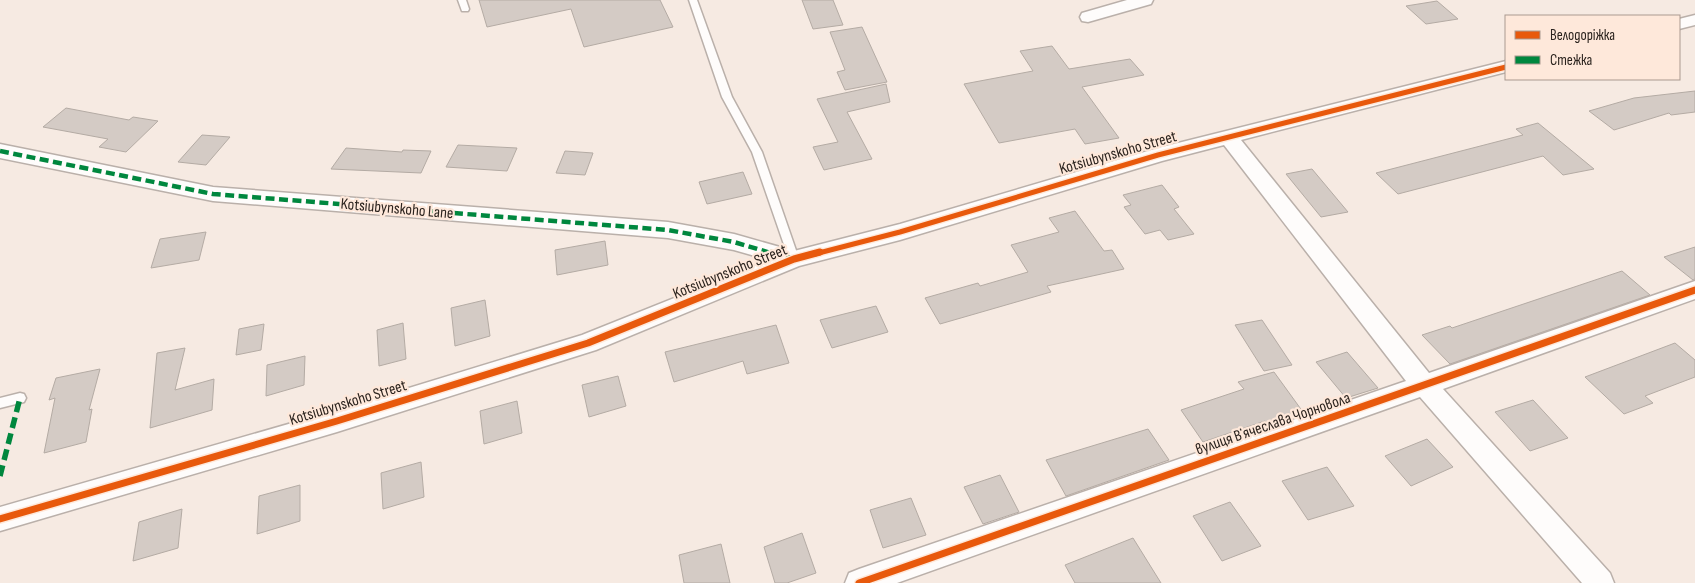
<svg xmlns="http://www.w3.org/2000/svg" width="1695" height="583" font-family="'Sofia Sans Condensed',sans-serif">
  <rect width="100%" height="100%" fill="#f6eae2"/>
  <g fill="#d4cbc5" stroke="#b4aba4">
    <polygon points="479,0 660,0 673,27 584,47 571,9 487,27"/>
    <polygon points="802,0 833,0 843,25 813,29"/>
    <polygon points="1437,1 1458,19 1426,24 1406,6"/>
    <polygon points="862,27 887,82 845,90 837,72 845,70 830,32"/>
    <polygon points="1052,46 1069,69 1130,59 1144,75 1082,87 1119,138 1085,144 1075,129 999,143 964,84 1033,71 1020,51"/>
    <polygon points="886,84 890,102 847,112 872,159 824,170 813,147 838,142 817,99"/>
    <polygon points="1695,91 1695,112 1671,115 1669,113 1614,130 1589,111 1634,98"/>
    <polygon points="66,108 129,120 133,117 158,121 126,152 99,147 108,139 43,127"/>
    <polygon points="1538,123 1594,169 1563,175 1543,156 1398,194 1376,173 1523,135 1516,129"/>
    <polygon points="202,135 230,137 206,165 178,162"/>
    <polygon points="458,145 517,148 507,171 446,167"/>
    <polygon points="346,148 402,152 403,150 431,151 421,173 331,169"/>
    <polygon points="565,151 593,153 585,175 556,173"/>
    <polygon points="1312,169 1348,212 1321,217 1286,174"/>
    <polygon points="743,172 752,194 707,204 699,182"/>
    <polygon points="1162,185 1179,207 1174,209 1194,234 1168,240 1160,230 1145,234 1124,207 1131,205 1123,195"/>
    <polygon points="1075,211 1104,251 1112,250 1124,269 1047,286 1051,292 940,324 925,298 978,283 980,286 1028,272 1011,245 1059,232 1049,218"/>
    <polygon points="206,232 199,260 151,268 160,239"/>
    <polygon points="605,241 608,265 557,275 555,250"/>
    <polygon points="1695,247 1695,279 1693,280 1664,257"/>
    <polygon points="1622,271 1650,295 1450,364 1422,335 1450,326 1452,328"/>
    <polygon points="485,300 490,336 455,346 451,308"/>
    <polygon points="876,306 888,332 832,348 820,320"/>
    <polygon points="1262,320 1292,365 1264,371 1235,325"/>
    <polygon points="403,323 406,359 379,366 377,330"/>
    <polygon points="264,324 261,350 236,355 239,329"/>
    <polygon points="776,325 789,363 747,374 743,361 674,382 665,352"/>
    <polygon points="1675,343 1695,360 1695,377 1645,396 1653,403 1624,414 1585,377"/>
    <polygon points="185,348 175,390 214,379 212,410 150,428 157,353"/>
    <polygon points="1347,352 1378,388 1346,398 1316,362"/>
    <polygon points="305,356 304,385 266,396 267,365"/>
    <polygon points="100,369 89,410 92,409 86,442 44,453 55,398 49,400 56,378"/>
    <polygon points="1274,372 1303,412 1266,422 1265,421 1203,442 1181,410 1244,389 1238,382"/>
    <polygon points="618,376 626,406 589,417 582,385"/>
    <polygon points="1533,400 1568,438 1530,451 1495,412"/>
    <polygon points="517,401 522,433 484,444 480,411"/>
    <polygon points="1148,429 1169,460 1066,496 1046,460"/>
    <polygon points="1427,439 1453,467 1411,486 1385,456"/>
    <polygon points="421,462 424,497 383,509 381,473"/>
    <polygon points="1327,467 1354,506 1308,520 1282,481"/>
    <polygon points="1000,475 1019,512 983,524 964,487"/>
    <polygon points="300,485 300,521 257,534 259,496"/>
    <polygon points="911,498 926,535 883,548 870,510"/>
    <polygon points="1230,502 1261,546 1222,561 1193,516"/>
    <polygon points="182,509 178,548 133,561 139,522"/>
    <polygon points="802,533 816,573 787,583 775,583 764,547"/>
    <polygon points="1133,538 1161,583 1075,583 1065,565"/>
    <polygon points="721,544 730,583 684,583 679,555"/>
  </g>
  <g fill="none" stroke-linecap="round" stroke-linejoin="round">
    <g stroke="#bab0aa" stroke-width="3">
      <g id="service">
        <polygon points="458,0 466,0 469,9 468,11 462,11"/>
        <polygon points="689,0 697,0 732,97 762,152 799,259 798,262 794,263 789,259 752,152 722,97"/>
        <polygon points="20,393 24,394 26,398 24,402 0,408 0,398"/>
      </g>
    </g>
    <g stroke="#bab0aa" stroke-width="3">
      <g id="minor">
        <polygon points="1127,0 1153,0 1151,4 1088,22 1082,21 1080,17 1082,13"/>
        <polygon points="1695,15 1695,25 1679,29 1679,19"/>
        <polygon points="1506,61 1506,72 1241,140 1429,373 1695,281 1695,299 1443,389 1610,573 1614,583 1582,583 1420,397 897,583 845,583 849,573 859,569 1406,381 1224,145 1162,161 900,240 799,266 596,350 337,432 0,531 0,507 337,410 582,335 769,260 734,250 668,238 213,201 0,158 0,144 213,187 668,222 734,234 794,251 900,224 1158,148"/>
      </g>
    </g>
    <use href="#service" fill="#fefcfb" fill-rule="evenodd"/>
    <use href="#minor" fill="#fefcfb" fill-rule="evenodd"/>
    <polyline stroke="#00873e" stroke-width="4.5" stroke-dasharray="9 4.5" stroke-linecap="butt" points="0,151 213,194 668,230 734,242 774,254"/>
    <g stroke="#00873e" stroke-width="5.5" stroke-dasharray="11 5.5" stroke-linecap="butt">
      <polyline points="770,252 793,259"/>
      <polyline points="0,476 20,398"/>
    </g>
    <g stroke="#fee8da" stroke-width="8">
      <polyline id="cycleway-far1" points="815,254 900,232 1158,155 1506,67"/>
    </g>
    <g stroke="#fee8da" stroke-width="10">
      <g id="cycleway">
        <polyline points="0,519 337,421 588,343 794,259 820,252"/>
        <polyline points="859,583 1695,290"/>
      </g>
    </g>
    <use href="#cycleway-far1" stroke="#e8590c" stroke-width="5"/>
    <use href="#cycleway" stroke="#e8590c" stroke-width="7"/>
  </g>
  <g text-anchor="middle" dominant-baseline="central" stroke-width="4.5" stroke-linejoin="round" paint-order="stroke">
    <g font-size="16" fill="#2b231e" stroke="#fee8da">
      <text transform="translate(1118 153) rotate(-16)">Kotsiubynskoho Street</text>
      <text transform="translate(397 209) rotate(5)">Kotsiubynskoho Lane</text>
      <text transform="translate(730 272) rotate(-22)">Kotsiubynskoho Street</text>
      <text transform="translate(348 403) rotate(-17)">Kotsiubynskoho Street</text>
      <text transform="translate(1273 424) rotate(-19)">вулиця Вʼячеслава Чорновола</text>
    </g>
  </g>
  <rect x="1505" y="15" width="175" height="65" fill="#fee8da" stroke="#aa998f"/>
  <rect x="1515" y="31" width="25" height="8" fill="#e8590c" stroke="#aa998f"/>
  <text x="1550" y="40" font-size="15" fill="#2b231e">Велодоріжка</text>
  <rect x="1515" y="56" width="25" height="8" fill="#00873e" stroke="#aa998f"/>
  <text x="1550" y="65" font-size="15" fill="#2b231e">Стежка</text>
</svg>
